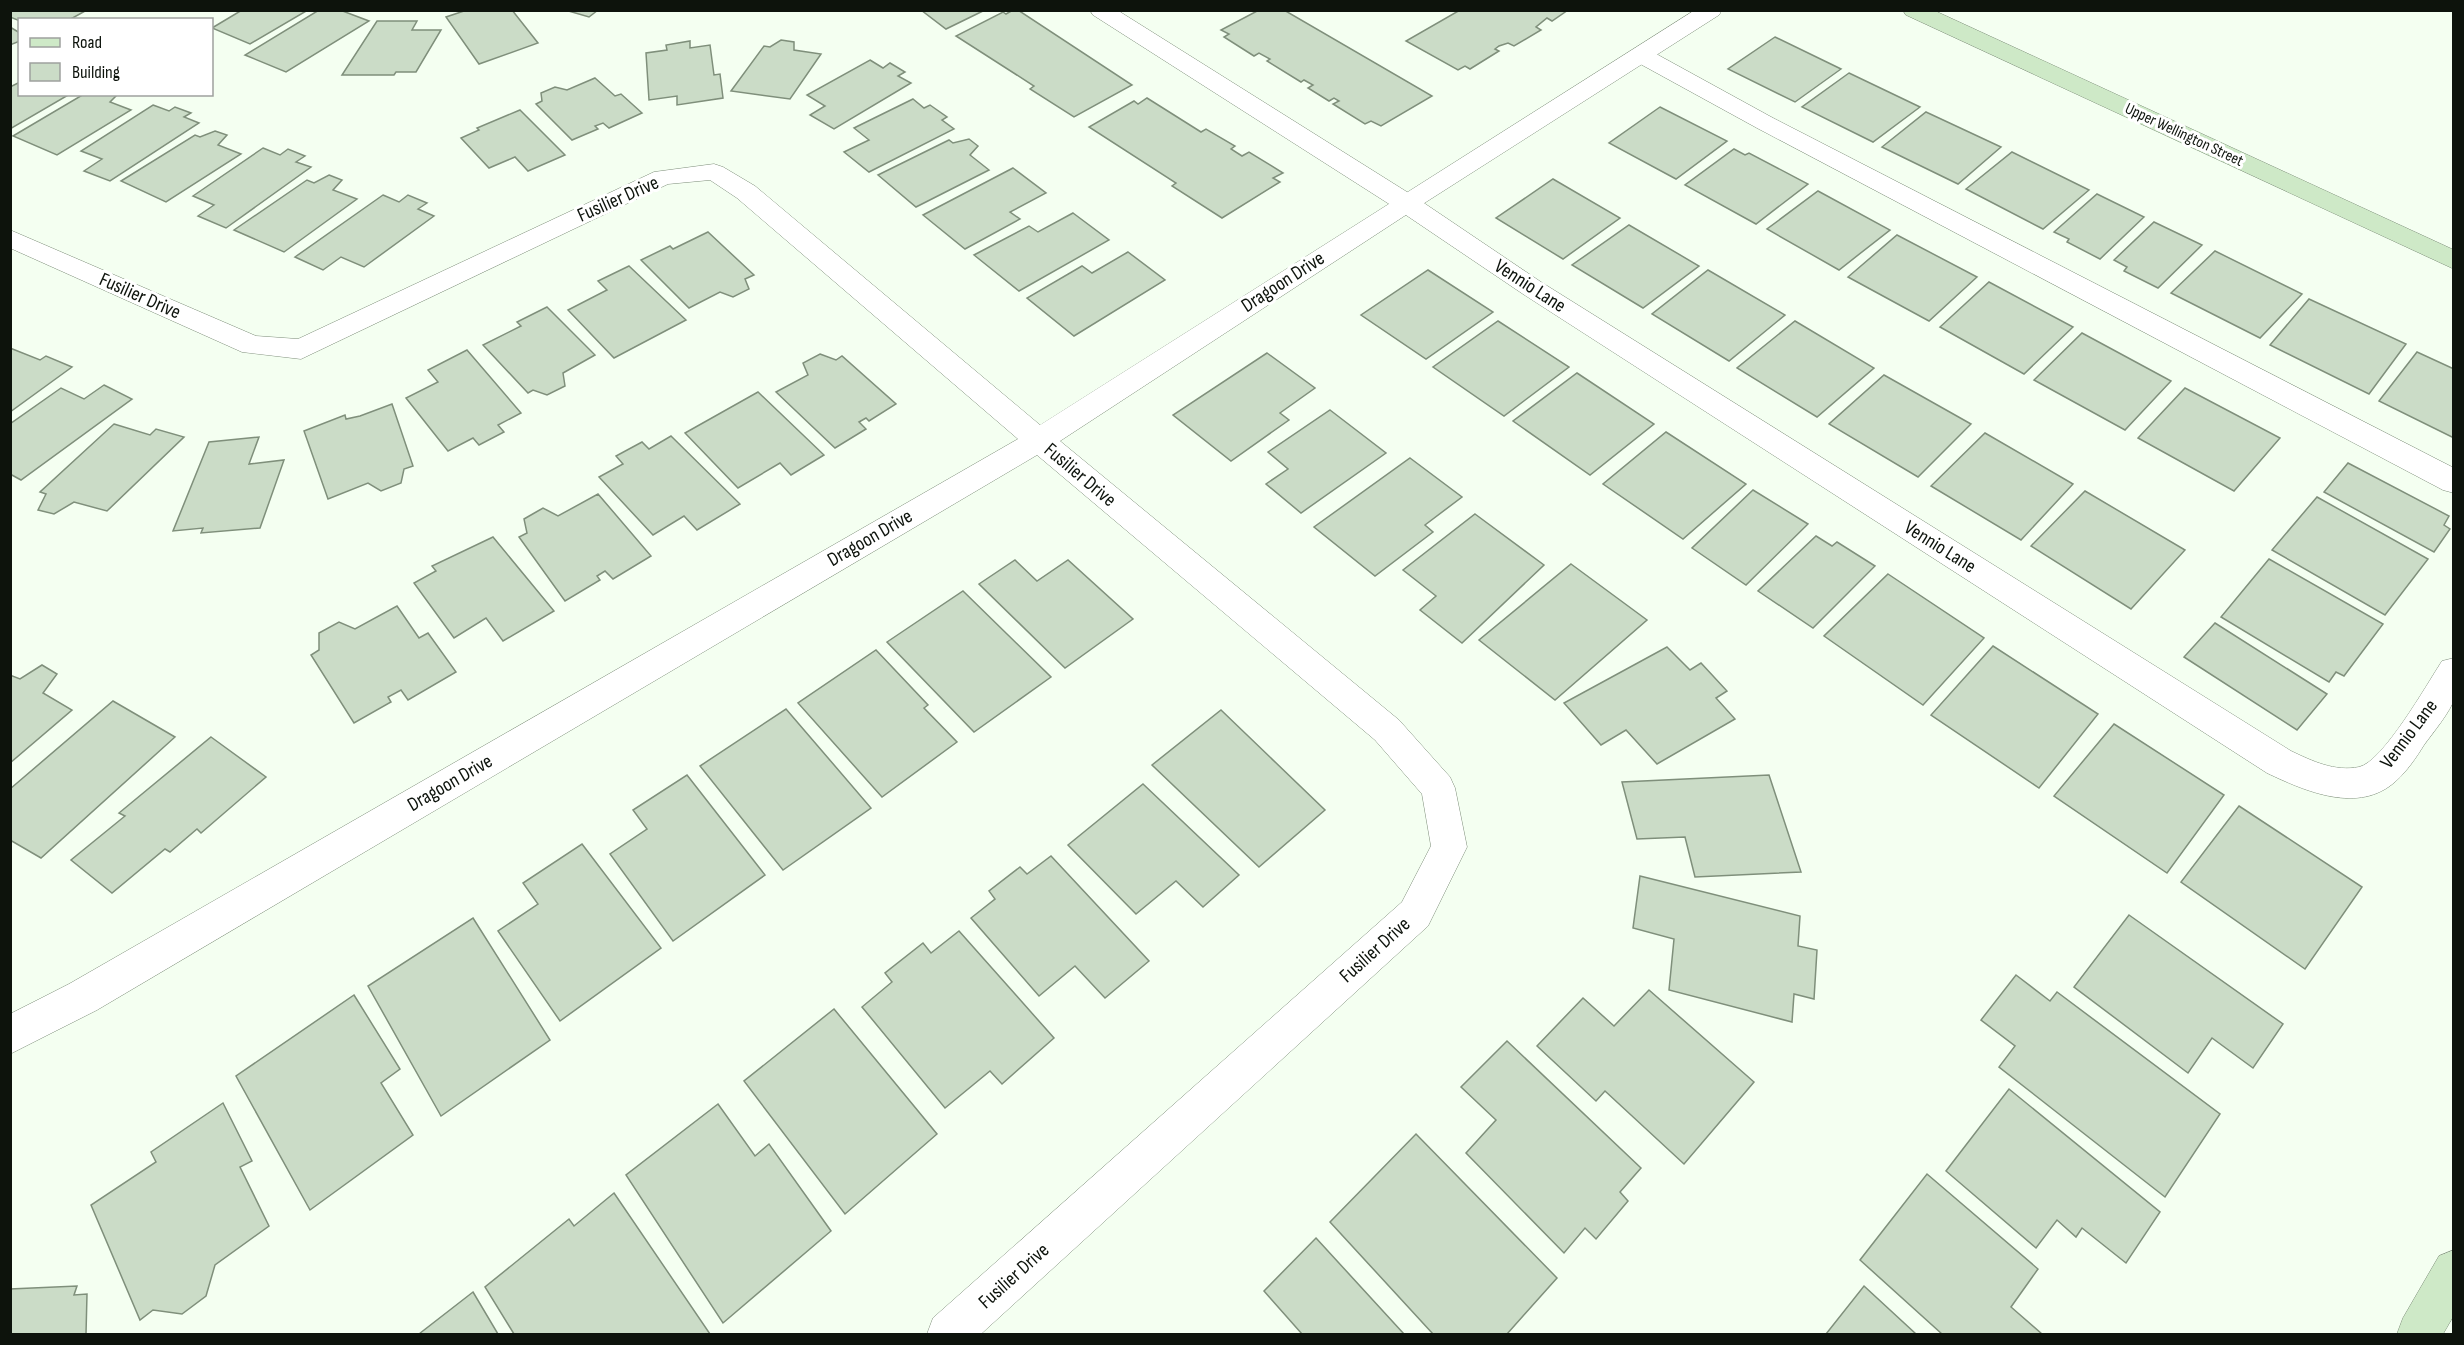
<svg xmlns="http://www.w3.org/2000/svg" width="2464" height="1345" font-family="'Sofia Sans Condensed',sans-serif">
  <rect width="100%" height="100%" fill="#f4fff1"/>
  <g fill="#cbdcc7" stroke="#7f8f7b" stroke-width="1.5">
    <polygon points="10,10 87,10 69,20 20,20 20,21 10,17"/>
    <polygon points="242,10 308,10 250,44 212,28"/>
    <polygon points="319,10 340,10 369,21 286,72 245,55"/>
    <polygon points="467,10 512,10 538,43 479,64 446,17"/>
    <polygon points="565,10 598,10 589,17"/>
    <polygon points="921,10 985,10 946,29"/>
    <polygon points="1013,10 1018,10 1132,85 1074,117 1030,89 1034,86 956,36 1003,12 1006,14"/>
    <polygon points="1259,10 1284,10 1432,96 1381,126 1371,121 1365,124 1333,104 1339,101 1334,98 1329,101 1308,88 1313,85 1304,80 1301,82 1267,61 1270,59 1259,53 1254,56 1224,37 1229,34 1221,30"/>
    <polygon points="1460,10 1568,10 1552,21 1547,18 1536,27 1541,30 1514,46 1508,43 1499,46 1495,49 1499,51 1470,69 1465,66 1458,70 1406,41"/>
    <polygon points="377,21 417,21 412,30 441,30 416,72 396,72 394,75 342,75"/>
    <polygon points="10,27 20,33 20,41 10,45"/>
    <polygon points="1775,37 1841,69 1795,102 1728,69"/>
    <polygon points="781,40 794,42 794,50 821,54 790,99 731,91 764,46 770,47"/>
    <polygon points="690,41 690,48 710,45 714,75 720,74 723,98 677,105 677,96 649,100 646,53 667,50 666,45"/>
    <polygon points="870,60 883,68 890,63 905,72 898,76 911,83 834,129 810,115 825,106 807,95"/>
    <polygon points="1849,73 1920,107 1873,142 1802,107"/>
    <polygon points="595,78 615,96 621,94 642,113 609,128 603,123 595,126 598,129 572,140 536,104 542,101 541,93 555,87 567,90"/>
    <polygon points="20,82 20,94 70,94 10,129 10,87"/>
    <polygon points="84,94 118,94 110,102 131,110 57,155 13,136"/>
    <polygon points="1147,98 1201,132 1206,129 1235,146 1231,149 1242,156 1249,152 1283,173 1273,178 1280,182 1222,218 1172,186 1176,183 1089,127 1134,101 1138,104"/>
    <polygon points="913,99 924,108 930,105 947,117 942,120 954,129 869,172 844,152 869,140 854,128"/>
    <polygon points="153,105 169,111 175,107 191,113 184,117 199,123 110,181 84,171 102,159 81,151"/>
    <polygon points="1660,107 1727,141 1676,179 1609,143"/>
    <polygon points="520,110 565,155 528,171 515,157 489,168 461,138 479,130 477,128"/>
    <polygon points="1926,112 2001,147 1958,184 1882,147"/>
    <polygon points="215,131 227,135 218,145 241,154 166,202 121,181 195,135 200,137"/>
    <polygon points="969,139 978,146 970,155 989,170 916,207 878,175 949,140 953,143"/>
    <polygon points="263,148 280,155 288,149 305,156 296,162 311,167 226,228 198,216 214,205 193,196"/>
    <polygon points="1734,149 1745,155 1749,153 1808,184 1756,224 1685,185"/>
    <polygon points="2012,152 2089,190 2043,229 1966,189"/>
    <polygon points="1013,168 1046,193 1010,212 1020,219 965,249 923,215"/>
    <polygon points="329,175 342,180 333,190 357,199 284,252 234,230 307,180 314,183"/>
    <polygon points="1553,179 1620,218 1563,259 1496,218"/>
    <polygon points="1818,191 1890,230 1839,270 1767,229"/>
    <polygon points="2097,194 2144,217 2100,259 2067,242 2069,239 2054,232"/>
    <polygon points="383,195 399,202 408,195 427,203 418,209 434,216 364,267 341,257 323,270 295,257"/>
    <polygon points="1073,213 1109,240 1019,291 974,255 1029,226 1038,232"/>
    <polygon points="2154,222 2202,245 2158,288 2124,271 2127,267 2114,260"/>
    <polygon points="1629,225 1699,266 1643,308 1572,265"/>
    <polygon points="708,232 754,275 745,279 749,289 733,297 720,292 689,308 641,260 670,246 673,249"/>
    <polygon points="1897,235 1977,277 1929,321 1848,277"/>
    <polygon points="2215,251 2302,294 2260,338 2171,293"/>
    <polygon points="1128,252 1165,280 1074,336 1027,298 1082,266 1092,273"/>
    <polygon points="629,266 686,320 614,358 568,310 607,290 598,281"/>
    <polygon points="1428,270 1493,312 1426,359 1361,315"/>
    <polygon points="1708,270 1785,315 1729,361 1652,314"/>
    <polygon points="1989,282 2073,327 2024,374 1940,327"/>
    <polygon points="2309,299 2406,344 2369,394 2270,345"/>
    <polygon points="547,307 595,355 563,373 565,386 547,395 533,390 528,393 483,345 521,326 517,322"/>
    <polygon points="1498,321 1569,367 1504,416 1433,367"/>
    <polygon points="1795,321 1874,368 1817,417 1737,368"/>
    <polygon points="2082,333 2171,381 2125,430 2034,380"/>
    <polygon points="10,348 40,360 46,356 72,367 10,412"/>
    <polygon points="467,350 521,413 498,425 504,432 479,445 473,438 448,451 406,398 438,382 428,370"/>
    <polygon points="2417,352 2454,369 2454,438 2379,401"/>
    <polygon points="1267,353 1315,388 1280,413 1289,420 1231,461 1173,415"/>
    <polygon points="820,354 836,360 842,356 896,404 869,421 866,418 859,422 866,429 835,448 776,392 808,375 803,363"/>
    <polygon points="1577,373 1654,424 1590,475 1513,421"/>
    <polygon points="1884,375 1971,424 1918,477 1829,424"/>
    <polygon points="104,385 132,399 21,480 10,474 10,424 61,388 84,399"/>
    <polygon points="2185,388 2280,438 2234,491 2138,438"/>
    <polygon points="758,392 824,455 791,475 780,463 738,488 685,433"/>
    <polygon points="392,404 413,466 404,469 401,483 381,491 368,483 328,499 304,431 345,415 346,419 360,416"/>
    <polygon points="1330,410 1386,453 1301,513 1266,484 1288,469 1268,452"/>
    <polygon points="114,424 150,435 156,429 184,437 107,511 74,502 54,514 38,510 46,494 40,492"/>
    <polygon points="1666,432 1746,484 1683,539 1603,484"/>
    <polygon points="1985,433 2073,484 2021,540 1931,486"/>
    <polygon points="671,436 740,504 697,530 684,516 653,535 599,477 623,464 616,456 642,442 649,449"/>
    <polygon points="259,437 249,464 284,460 260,528 201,533 203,528 173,531 209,442"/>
    <polygon points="1410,458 1462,497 1425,525 1433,532 1375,576 1314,527"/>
    <polygon points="2348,463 2449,516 2444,525 2450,529 2434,552 2324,492"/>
    <polygon points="1753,490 1808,524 1746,585 1692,548"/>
    <polygon points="2085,491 2185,550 2131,609 2031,546"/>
    <polygon points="598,494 651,556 613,579 605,571 597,576 600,580 565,601 519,537 527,533 524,519 543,508 558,516"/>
    <polygon points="2317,497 2428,559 2385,615 2272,550"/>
    <polygon points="1475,514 1544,565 1462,643 1420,610 1436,596 1403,570"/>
    <polygon points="1816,536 1832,546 1837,542 1875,566 1813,628 1758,591"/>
    <polygon points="493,537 554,611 503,641 486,618 454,638 414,583 436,571 432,566"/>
    <polygon points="2269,559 2383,624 2344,676 2336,672 2329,682 2221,617"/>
    <polygon points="1015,560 1037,581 1068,560 1133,619 1065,668 979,584"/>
    <polygon points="1571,564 1647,620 1555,700 1479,640"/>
    <polygon points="1888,574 1984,638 1923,705 1824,636"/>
    <polygon points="963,591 1051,677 974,732 887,642"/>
    <polygon points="397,606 419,638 428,633 456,672 408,700 401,690 388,697 391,702 354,723 311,655 319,650 319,633 339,622 355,629"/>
    <polygon points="2215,623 2327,694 2297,730 2184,657"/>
    <polygon points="1993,646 2098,714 2039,788 1931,715"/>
    <polygon points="1667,647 1690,670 1701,663 1727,691 1716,698 1735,719 1657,764 1626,730 1601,745 1564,703"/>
    <polygon points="876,650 928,705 924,708 957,742 882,797 798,703"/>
    <polygon points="42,665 57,674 43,693 72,710 10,763 10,675 20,679"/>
    <polygon points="113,701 175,737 41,858 10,840 10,789"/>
    <polygon points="786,709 871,808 783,870 700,766"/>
    <polygon points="1221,710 1325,810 1259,867 1152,765"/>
    <polygon points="2114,724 2224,795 2167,873 2054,796"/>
    <polygon points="211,737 266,777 201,833 197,829 170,852 165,849 112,893 71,860 125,816 119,813"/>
    <polygon points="687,775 765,875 673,941 610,854 647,829 633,810"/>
    <polygon points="1769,775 1801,872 1695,877 1685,837 1637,839 1622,782"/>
    <polygon points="1143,784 1239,875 1203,907 1176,881 1136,914 1068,845"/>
    <polygon points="2239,806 2362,887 2305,969 2181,882"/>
    <polygon points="582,844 661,948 560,1021 498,931 538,904 523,883"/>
    <polygon points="1051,856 1149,961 1105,998 1075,966 1039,996 971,918 995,899 989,891 1020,867 1027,874"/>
    <polygon points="1640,876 1800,916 1798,946 1817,950 1814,999 1794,994 1792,1022 1669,990 1674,939 1633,928"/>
    <polygon points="2129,915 2283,1024 2253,1068 2212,1038 2188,1073 2074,987"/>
    <polygon points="473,918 550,1040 441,1116 368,986"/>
    <polygon points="959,931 1054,1038 1002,1084 990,1071 945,1108 862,1007 892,982 885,973 923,943 931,953"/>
    <polygon points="2016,975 2050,1001 2057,992 2220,1114 2165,1197 1999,1067 2015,1046 1981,1020"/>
    <polygon points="1649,990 1754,1082 1684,1164 1605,1091 1596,1101 1537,1046 1583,998 1614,1026"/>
    <polygon points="354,995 400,1069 381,1083 413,1135 310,1210 236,1076"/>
    <polygon points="834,1009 937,1134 845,1214 744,1081"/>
    <polygon points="1507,1041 1641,1168 1620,1192 1628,1201 1596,1239 1585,1228 1564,1253 1466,1153 1496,1120 1461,1087"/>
    <polygon points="2009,1089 2160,1212 2126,1263 2082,1228 2076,1237 2057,1220 2036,1248 1946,1171"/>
    <polygon points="223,1103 252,1161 240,1167 269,1226 215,1265 206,1296 182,1314 153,1310 140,1320 91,1205 156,1162 151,1152"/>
    <polygon points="718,1104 755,1156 769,1144 831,1231 723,1323 626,1175"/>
    <polygon points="1416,1134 1557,1278 1507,1334 1433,1334 1330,1222"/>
    <polygon points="1927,1174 2038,1269 2011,1307 2042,1334 1942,1334 1860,1260"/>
    <polygon points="614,1193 710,1334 514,1334 485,1287 569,1219 574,1226"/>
    <polygon points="1316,1238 1404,1334 1302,1334 1264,1291"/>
    <polygon points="77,1286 74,1295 87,1294 86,1334 10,1334 10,1289"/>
    <polygon points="1864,1286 1916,1334 1826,1334"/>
    <polygon points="473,1292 498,1334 419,1334"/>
  </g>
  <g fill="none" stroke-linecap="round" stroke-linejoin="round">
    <g stroke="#7d8d79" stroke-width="1">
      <g id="lane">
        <path d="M1090,10H1117L1415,197L1541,282L2291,751C2312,761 2335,772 2359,767C2383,762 2427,684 2442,661L2454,658C2454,670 2456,686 2454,699C2451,711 2432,734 2424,745C2416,758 2407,771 2396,781C2359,815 2305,791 2267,773L1523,294L1397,209L1093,15Z"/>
        <polygon points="1641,48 1649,50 1773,118 2454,468 2454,493 2443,490 1757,128 1633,60 1630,55 1633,50"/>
      </g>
    </g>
    <g stroke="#7d8d79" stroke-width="1">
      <polygon id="street" points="1695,10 1722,10 1719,15 1415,209 1060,441 1399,720 1450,777 1455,788 1467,847 1428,926 981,1334 927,1334 933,1318 1402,902 1431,846 1422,794 1375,740 1037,455 97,1010 10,1054 10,1014 69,984 1018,439 737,198 710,180 668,184 301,359 242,352 10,248 10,230 256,336 298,339 654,172 714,164 723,167 755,186 1040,425"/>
    </g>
    <g stroke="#7d8d79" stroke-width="1">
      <g id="secondary">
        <polygon points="1903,10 1933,10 2454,250 2454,269 1906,15"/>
        <polygon points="2454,1250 2454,1315 2443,1334 2397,1334 2403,1318 2439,1256"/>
      </g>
    </g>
    <use href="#lane" fill="#fff" fill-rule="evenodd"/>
    <use href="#street" fill="#fff" fill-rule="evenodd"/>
    <use href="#secondary" fill="#cee9c7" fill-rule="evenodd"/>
  </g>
  <g text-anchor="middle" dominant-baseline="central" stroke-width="6" stroke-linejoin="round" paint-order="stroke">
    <g font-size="16" fill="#0d130c" stroke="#fff">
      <text transform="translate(2184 135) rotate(25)">Upper Wellington Street</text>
    </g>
    <g font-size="20" fill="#0d130c" stroke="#fff">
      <text transform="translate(618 199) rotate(-24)">Fusilier Drive</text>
      <text transform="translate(1283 282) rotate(-33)">Dragoon Drive</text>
      <text transform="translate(1530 286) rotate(33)">Vennio Lane</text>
      <text transform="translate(140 296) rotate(24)">Fusilier Drive</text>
      <text transform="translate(1080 475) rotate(40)">Fusilier Drive</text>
      <text transform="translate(870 538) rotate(-30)">Dragoon Drive</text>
      <text transform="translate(1940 547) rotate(32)">Vennio Lane</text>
      <text transform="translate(2409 734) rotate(-53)">Vennio Lane</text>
      <text transform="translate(450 783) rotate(-30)">Dragoon Drive</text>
      <text transform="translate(1375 950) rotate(-42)">Fusilier Drive</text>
      <text transform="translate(1014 1276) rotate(-42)">Fusilier Drive</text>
    </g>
  </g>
  <rect width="2464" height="1345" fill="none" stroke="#0d130c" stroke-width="24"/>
  <rect x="18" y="18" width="195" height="78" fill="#ffffff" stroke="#9ea19e" stroke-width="1.5"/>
  <rect x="30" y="38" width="30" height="9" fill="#cee9c7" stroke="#9ea19e" stroke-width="1.5"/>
  <text x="72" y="48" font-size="18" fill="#0d130c">Road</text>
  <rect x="30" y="63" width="30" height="18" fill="#cbdcc7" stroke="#9ea19e" stroke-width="1.5"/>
  <text x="72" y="78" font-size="18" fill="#0d130c">Building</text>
</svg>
